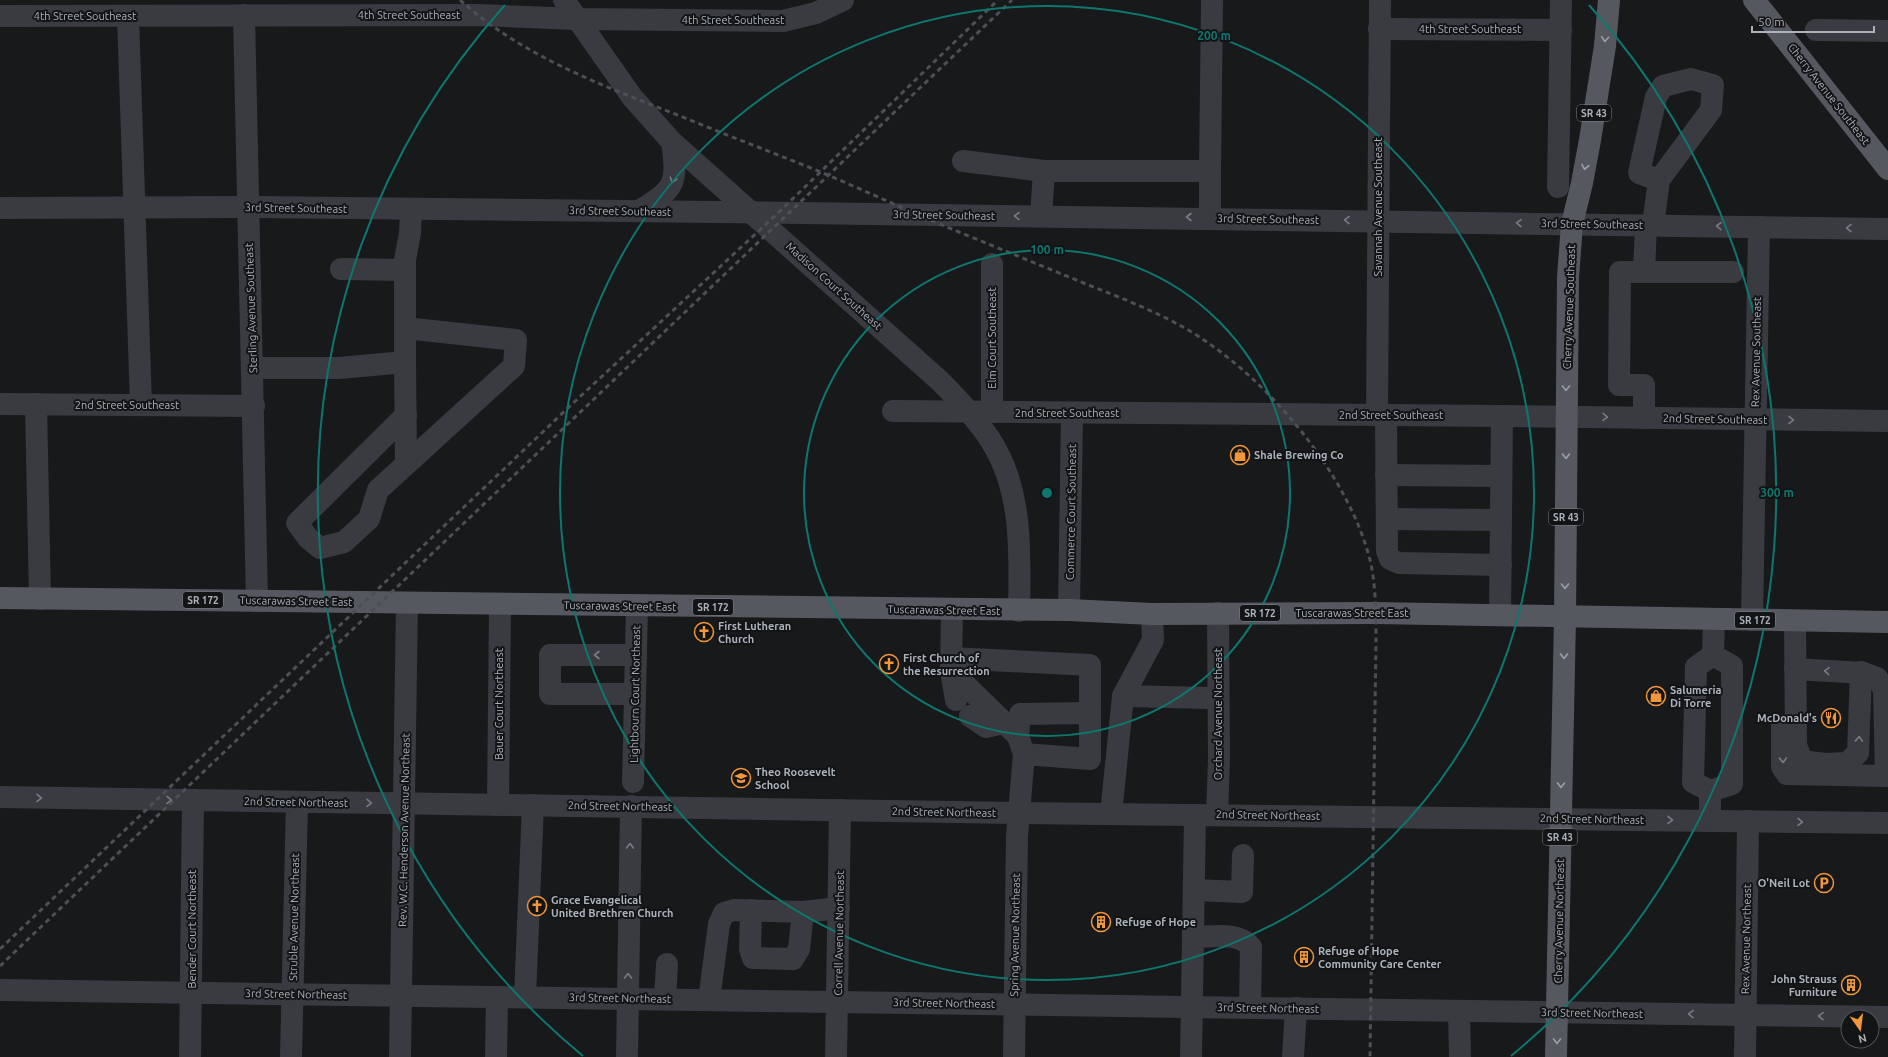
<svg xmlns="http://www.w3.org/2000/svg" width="1888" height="1057" font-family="Ubuntu,sans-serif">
  <rect width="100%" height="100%" fill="#18191b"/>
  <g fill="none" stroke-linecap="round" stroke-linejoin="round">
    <g stroke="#393b40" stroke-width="22">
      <path d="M564,0L632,97L672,142L940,381C959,400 977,419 991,441C1023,491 1020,554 1019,611"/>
      <polyline points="244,15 257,601"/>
      <polyline points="0,16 477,15 577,19 783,21 816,13 843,0"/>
      <polyline points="128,16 141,405"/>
      <polyline points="1379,29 1561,30"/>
      <polyline points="1816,30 1888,31"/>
      <polyline points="963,161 1044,171"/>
      <polyline points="1210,171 1212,0"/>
      <polyline points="1558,187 1561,0"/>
      <polyline points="0,208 247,207 803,213 1888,229"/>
      <path d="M639,211C675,189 678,184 672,142"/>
      <polyline points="1041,216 1044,171 1210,171 1210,218"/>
      <polyline points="1653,225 1659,180 1639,173 1656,97 1663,86 1691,79 1713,85 1711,110 1659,180"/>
      <polyline points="992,264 992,412"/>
      <polyline points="341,269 405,270"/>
      <polyline points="1644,272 1733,272"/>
      <polyline points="405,328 516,340 514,366 378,490 369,519 344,542 320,548 308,538 297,523 406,415"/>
      <polyline points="405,362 406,464"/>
      <polyline points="253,368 339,368 405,362 405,260 410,233 411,209"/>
      <polyline points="0,404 254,406"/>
      <polyline points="36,404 40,599"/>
      <polyline points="893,411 1502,416 1888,421"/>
      <polyline points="1377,415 1380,0"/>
      <polyline points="1386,415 1387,551 1390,559 1399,563 1501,565"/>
      <polyline points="1644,418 1644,385 1619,385 1620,272 1644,272 1646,225"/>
      <polyline points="1386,475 1501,476"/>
      <polyline points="1387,519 1501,520"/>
      <polyline points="952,610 951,671 956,700"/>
      <polyline points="1069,610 1072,413"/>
      <polyline points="1500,615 1502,416"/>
      <polyline points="1752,620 1759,227"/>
      <polyline points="1795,621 1796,745 1802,761 1825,764 1847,763 1858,753 1861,672"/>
      <polyline points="1713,655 1714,619"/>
      <polyline points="951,658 1090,665 1090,759 1024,754 1017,836 1014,1057"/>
      <polyline points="1795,669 1864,673 1877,678 1884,689 1886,776"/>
      <polyline points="951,671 1018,736"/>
      <polyline points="635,694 550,694 550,655 636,655"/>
      <polyline points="1123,696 1153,640 1152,614"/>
      <polyline points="970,716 986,727 1004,723"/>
      <polyline points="1782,725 1782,767 1787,774 1888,776"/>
      <polyline points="1024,754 1018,736 1020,714 1090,713"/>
      <polyline points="633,782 637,606"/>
      <polyline points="0,797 1020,813 1888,823"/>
      <polyline points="498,805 500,604"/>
      <polyline points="1111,814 1123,696 1209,698"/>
      <polyline points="1217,815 1219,759 1218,613"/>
      <polyline points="1710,821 1710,791 1732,784 1732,666 1713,655 1696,667 1693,782 1710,791"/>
      <polyline points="1194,890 1242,892 1243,855"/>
      <polyline points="751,910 750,949 753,958 793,959 799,949 803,912"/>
      <path d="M1193,937C1211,937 1239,931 1251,947L1250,1007"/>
      <polyline points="0,990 1888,1017"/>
      <polyline points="525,997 533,805"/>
      <polyline points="665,999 667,964"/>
      <polyline points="709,1000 719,924 724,913 734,910 803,912 839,908"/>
      <polyline points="1459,1011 1460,1057"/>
      <polyline points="190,1057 193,800"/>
      <polyline points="291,1057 297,802"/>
      <polyline points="400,1057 407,603"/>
      <polyline points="496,1057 497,997"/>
      <polyline points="627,1057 631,806"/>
      <polyline points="836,1057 840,810"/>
      <polyline points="1191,1057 1195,815"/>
      <polyline points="1293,1057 1296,1008"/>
      <polyline points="1745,1057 1748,821"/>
    </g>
    <g stroke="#55595f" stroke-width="22">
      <polyline points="1754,0 1888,169"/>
      <polyline points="0,598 1069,610 1152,614 1376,613 1888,622"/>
      <polyline points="1556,1057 1565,617 1568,277 1572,224 1582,183 1590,140 1605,46 1609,0"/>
    </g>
    <g stroke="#4c5055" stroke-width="3" stroke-dasharray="5 4" stroke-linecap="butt">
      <path d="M460,0C525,59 610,88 690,120C736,139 782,156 828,175C872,194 915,214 959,232C1003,250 1047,268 1091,286C1122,298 1154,311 1183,327C1263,372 1350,474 1371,564C1376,589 1376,616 1376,641L1370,1057"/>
      <polyline points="0,949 570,406 778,213 998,0"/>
      <polyline points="0,966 1012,0"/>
    </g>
  </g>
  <defs><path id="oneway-chevron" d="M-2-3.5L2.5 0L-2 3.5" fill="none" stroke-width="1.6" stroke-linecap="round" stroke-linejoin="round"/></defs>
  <g stroke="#9aa0a8">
    <use href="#oneway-chevron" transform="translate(1605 39) rotate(95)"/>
    <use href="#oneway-chevron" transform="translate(1585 167) rotate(100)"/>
    <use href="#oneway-chevron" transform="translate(1566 388) rotate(91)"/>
    <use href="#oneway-chevron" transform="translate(1566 456) rotate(90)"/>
    <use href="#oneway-chevron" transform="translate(1565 586) rotate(90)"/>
    <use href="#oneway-chevron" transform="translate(1564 656) rotate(91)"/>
    <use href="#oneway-chevron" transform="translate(1561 785) rotate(91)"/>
    <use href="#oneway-chevron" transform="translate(1557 1041) rotate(91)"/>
  </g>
  <g stroke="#787c83">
    <use href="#oneway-chevron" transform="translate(673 180) rotate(107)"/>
    <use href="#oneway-chevron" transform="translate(1017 216) rotate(-179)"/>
    <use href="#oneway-chevron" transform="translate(1189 217) rotate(-180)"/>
    <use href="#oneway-chevron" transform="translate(1347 220) rotate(-179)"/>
    <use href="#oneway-chevron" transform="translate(1519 223) rotate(-179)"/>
    <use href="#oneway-chevron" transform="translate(1719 226) rotate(-179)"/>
    <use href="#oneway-chevron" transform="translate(1849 228) rotate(-179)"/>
    <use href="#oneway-chevron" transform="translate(1605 417) rotate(1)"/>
    <use href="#oneway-chevron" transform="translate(1791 420) rotate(1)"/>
    <use href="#oneway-chevron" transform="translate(597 655) rotate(180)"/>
    <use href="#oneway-chevron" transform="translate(1827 671) rotate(-177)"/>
    <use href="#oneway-chevron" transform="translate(1859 739) rotate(-88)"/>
    <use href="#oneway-chevron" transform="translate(1783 760) rotate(88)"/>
    <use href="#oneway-chevron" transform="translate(39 798) rotate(1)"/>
    <use href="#oneway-chevron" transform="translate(169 800) rotate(1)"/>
    <use href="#oneway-chevron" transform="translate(369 803) rotate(1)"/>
    <use href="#oneway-chevron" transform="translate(1670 820) rotate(1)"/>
    <use href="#oneway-chevron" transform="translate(1800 822) rotate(1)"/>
    <use href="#oneway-chevron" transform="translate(630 846) rotate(-89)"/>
    <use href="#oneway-chevron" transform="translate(628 976) rotate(-89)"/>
    <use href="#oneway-chevron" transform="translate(1691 1014) rotate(-179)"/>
    <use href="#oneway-chevron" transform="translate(1821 1016) rotate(-179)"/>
  </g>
  <g fill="none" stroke="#0f766e" stroke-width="2">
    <circle cx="1047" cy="493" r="243"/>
    <circle cx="1047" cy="493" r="487"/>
    <path d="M583 1056A730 730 0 0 1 505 5M1589 5A730 730 0 0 1 1511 1056"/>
  </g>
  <defs>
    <g id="shop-ring" transform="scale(1)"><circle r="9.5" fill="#131416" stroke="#f1963a" stroke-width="1.5"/><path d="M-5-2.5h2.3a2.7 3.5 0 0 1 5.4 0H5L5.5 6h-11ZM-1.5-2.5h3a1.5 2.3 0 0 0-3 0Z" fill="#f1963a"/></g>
    <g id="church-ring" transform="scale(1)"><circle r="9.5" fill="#131416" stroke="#f1963a" stroke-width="1.5"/><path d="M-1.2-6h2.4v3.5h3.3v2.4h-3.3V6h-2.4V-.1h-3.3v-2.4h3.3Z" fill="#f1963a"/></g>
    <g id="restaurant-ring" transform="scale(1)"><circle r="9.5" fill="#131416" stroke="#f1963a" stroke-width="1.5"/><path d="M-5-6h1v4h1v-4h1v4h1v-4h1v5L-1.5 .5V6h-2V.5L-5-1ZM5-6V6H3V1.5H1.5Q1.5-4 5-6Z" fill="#f1963a"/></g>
    <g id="school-ring" transform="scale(1)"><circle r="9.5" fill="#131416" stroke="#f1963a" stroke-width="1.5"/><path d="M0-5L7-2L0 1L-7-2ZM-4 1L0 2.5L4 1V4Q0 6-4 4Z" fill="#f1963a"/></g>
    <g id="parking-ring" transform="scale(1)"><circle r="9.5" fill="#131416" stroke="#f1963a" stroke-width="1.5"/><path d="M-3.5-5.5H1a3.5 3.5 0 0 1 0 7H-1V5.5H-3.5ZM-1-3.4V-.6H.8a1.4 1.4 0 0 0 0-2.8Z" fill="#f1963a"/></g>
    <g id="building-ring" transform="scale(1)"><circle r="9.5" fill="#131416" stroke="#f1963a" stroke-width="1.5"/><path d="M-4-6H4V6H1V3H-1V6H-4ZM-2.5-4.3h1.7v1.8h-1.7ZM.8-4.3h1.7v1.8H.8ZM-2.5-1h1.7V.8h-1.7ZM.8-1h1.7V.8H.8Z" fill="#f1963a"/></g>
  </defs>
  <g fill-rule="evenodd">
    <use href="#shop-ring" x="1240" y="455"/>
    <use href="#church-ring" x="704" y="632"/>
    <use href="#church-ring" x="889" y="664"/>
    <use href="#shop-ring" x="1656" y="696"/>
    <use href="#restaurant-ring" x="1831" y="718"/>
    <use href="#school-ring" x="741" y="778"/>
    <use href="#parking-ring" x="1824" y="883"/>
    <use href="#church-ring" x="537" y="906"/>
    <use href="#building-ring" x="1101" y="922"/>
    <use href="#building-ring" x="1304" y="957"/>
    <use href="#building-ring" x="1851" y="985"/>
  </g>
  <g text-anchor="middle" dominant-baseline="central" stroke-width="4" stroke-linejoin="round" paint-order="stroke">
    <g fill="#131416" stroke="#7d8389" stroke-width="1">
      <rect x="1577" y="105" width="34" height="16" rx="3"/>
      <rect x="1549" y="509" width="34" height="16" rx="3"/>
      <rect x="183" y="592" width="40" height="16" rx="3"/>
      <rect x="693" y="599" width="40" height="16" rx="3"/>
      <rect x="1240" y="605" width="40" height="16" rx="3"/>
      <rect x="1735" y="612" width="40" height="16" rx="3"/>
      <rect x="1543" y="829" width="34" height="16" rx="3"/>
    </g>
    <g font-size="10" font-weight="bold" fill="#abb2ba">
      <text x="1594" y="113">SR 43</text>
      <text x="1566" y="517">SR 43</text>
      <text x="203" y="600">SR 172</text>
      <text x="713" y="607">SR 172</text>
      <text x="1260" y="613">SR 172</text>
      <text x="1755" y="620">SR 172</text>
      <text x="1560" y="837">SR 43</text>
    </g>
    <g font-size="11" fill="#abb2ba" stroke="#131416">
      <text x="409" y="15">4th Street Southeast</text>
      <text x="85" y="16">4th Street Southeast</text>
      <text x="733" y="20">4th Street Southeast</text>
      <text x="1470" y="29">4th Street Southeast</text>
      <text transform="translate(1829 94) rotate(52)">Cherry Avenue Southeast</text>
      <text transform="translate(1378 207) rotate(-90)">Savannah Avenue Southeast</text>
      <text transform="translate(296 208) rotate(1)">3rd Street Southeast</text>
      <text transform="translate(620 211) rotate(1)">3rd Street Southeast</text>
      <text transform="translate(944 215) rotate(1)">3rd Street Southeast</text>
      <text transform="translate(1268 219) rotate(1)">3rd Street Southeast</text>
      <text transform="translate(1592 224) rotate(1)">3rd Street Southeast</text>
      <text transform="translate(834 286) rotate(42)">Madison Court Southeast</text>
      <text transform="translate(1569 307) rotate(-88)">Cherry Avenue Southeast</text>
      <text transform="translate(251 308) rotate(-92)">Sterling Avenue Southeast</text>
      <text transform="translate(992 338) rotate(-90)">Elm Court Southeast</text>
      <text transform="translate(1756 352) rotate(-89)">Rex Avenue Southeast</text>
      <text x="127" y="405">2nd Street Southeast</text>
      <text x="1067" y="413">2nd Street Southeast</text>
      <text x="1391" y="415">2nd Street Southeast</text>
      <text transform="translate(1715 419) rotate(1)">2nd Street Southeast</text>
      <text transform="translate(1071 512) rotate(-89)">Commerce Court Southeast</text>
      <text transform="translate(296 601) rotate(1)">Tuscarawas Street East</text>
      <text transform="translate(620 606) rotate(1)">Tuscarawas Street East</text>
      <text transform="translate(944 610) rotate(1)">Tuscarawas Street East</text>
      <text x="1352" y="613">Tuscarawas Street East</text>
      <text transform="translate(635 694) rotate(-89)">Lightbourn Court Northeast</text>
      <text transform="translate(499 704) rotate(-90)">Bauer Court Northeast</text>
      <text transform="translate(1218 714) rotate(-90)">Orchard Avenue Northeast</text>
      <text transform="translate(296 802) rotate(1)">2nd Street Northeast</text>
      <text transform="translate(620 806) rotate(1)">2nd Street Northeast</text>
      <text transform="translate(944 812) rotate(1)">2nd Street Northeast</text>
      <text transform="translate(1268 815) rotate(1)">2nd Street Northeast</text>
      <text transform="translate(1592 819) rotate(1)">2nd Street Northeast</text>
      <text transform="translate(404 830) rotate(-89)">Rev. W.C. Henderson Avenue Northeast</text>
      <text transform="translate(294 917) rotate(-89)">Struble Avenue Northeast</text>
      <text transform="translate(1559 921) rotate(-89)">Cherry Avenue Northeast</text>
      <text transform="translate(192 929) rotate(-90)">Bender Court Northeast</text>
      <text transform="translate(839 933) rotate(-89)">Correll Avenue Northeast</text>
      <text transform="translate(1015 935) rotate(-89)">Spring Avenue Northeast</text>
      <text transform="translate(1746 939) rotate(-89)">Rex Avenue Northeast</text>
      <text transform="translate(296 994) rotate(1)">3rd Street Northeast</text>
      <text transform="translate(620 998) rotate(1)">3rd Street Northeast</text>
      <text transform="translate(944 1003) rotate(1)">3rd Street Northeast</text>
      <text transform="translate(1268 1008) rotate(1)">3rd Street Northeast</text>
      <text transform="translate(1592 1013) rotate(1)">3rd Street Northeast</text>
    </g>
    <g font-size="11" font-weight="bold" fill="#abb2ba" stroke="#131416" text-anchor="start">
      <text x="1254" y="455">Shale Brewing Co</text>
      <text x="718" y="626">First Lutheran<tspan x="718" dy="13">Church</tspan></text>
      <text x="903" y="658">First Church of<tspan x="903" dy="13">the Resurrection</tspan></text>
      <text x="1670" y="690">Salumeria<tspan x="1670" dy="13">Di Torre</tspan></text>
      <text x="1817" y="718" text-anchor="end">McDonald's</text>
      <text x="755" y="772">Theo Roosevelt<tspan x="755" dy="13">School</tspan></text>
      <text x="1810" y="883" text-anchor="end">O'Neil Lot</text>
      <text x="551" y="900">Grace Evangelical<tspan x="551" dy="13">United Brethren Church</tspan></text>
      <text x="1115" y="922">Refuge of Hope</text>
      <text x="1318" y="951">Refuge of Hope<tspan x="1318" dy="13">Community Care Center</tspan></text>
      <text x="1837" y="979" text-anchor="end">John Strauss<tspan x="1837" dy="13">Furniture</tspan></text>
    </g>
  </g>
  <circle cx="1047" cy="493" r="6" fill="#0f766e" stroke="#131416" stroke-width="2"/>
  <g font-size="12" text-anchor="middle" font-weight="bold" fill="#0f766e" stroke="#131416" stroke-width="4" stroke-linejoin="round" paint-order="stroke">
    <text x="1214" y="40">200 m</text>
    <text x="1047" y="254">100 m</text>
    <text x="1777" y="497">300 m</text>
  </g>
  <g transform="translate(1860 1029) rotate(166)"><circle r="19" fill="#131416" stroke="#505358"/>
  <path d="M0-3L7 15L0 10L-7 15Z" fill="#f1963a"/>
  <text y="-6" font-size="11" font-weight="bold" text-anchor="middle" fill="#abb2ba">N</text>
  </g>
  <path d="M1752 26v6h122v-6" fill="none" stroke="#abb2ba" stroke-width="2"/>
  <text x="1758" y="26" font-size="12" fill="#abb2ba" stroke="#131416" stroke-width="3" paint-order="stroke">50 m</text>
</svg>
